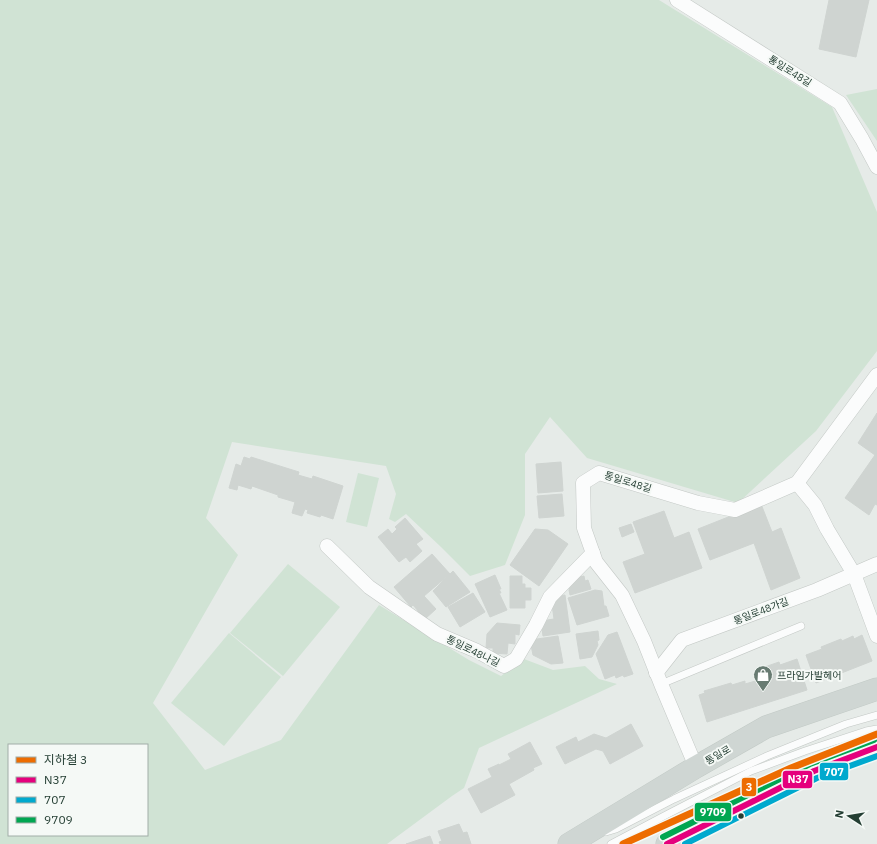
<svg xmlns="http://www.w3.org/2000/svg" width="877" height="844" font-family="'IBM Plex Sans','Noto Sans KR',sans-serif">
  <rect width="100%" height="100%" fill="#e6ebe8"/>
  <g fill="#d0e3d4" fill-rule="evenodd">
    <path d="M0,0H659L832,107L877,212V351L816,431L738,503L587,458L550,417L525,454V515L505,565L470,576L441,547L406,514L395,522L389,519L396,494L386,466L232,442L206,518L238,555L153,703L205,770L281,740L379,605L469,660L501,676L524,659L553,670L585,666L599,679L617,684L479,748L464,788L452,796L387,844H0ZM9,745H147V835H9Z"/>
    <polygon points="877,89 877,141 846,95"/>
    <polygon points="358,473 379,478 367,527 346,522"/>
    <polygon points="288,564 340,607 283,676 230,633"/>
    <polygon points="229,633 281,677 224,746 171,703"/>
  </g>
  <g fill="#cfd4d1" stroke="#cfd4d1">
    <polygon points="829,0 869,0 856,57 819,49"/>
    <polygon points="877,413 877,505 875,504 869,515 845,498 875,455 858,443"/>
    <polygon points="244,457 250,459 251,457 299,472 298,475 312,479 313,476 343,486 333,519 321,515 320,517 307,513 308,510 305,509 302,516 292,513 295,502 278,497 278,495 252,486 251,489 238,485 237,490 229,488 236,464 241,466"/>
    <polygon points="561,462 563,491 538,493 536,464"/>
    <polygon points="562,494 564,516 539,518 537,496"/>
    <polygon points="761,504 772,532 781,528 800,578 771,590 754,543 710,560 698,529"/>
    <polygon points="664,511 674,538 689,532 702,568 635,593 623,562 645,554 633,522"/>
    <polygon points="405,518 423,539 416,544 422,551 410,562 406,557 399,562 378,537 388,529 392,534 397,529 395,527"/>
    <polygon points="631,524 634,532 622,537 619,528"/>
    <polygon points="535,529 548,530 568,544 539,586 510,565"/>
    <polygon points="432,554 450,574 424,596 436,609 425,619 413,605 411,607 394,587"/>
    <polygon points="453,571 470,592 446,607 433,591"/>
    <polygon points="495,575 501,589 499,589 501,593 499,593 507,610 490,617 475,584"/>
    <polygon points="510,576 522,576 522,584 525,584 525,588 531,588 531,600 525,600 525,608 510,608"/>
    <polygon points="584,576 585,581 588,580 591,589 570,595 569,590 571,584 576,578"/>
    <polygon points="595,590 602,591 604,606 606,606 609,616 577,625 568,598"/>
    <polygon points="473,593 485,612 460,627 448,607"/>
    <polygon points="565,595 570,632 543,636 541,621 554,619 551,597"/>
    <polygon points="497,623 520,625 519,635 515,634 515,644 508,643 507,654 493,653 493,648 486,648 487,634"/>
    <polygon points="598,631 599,640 597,641 598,645 592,657 580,659 576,634"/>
    <polygon points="617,632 633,674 624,677 623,675 616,678 615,675 605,679 596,654 608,635"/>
    <polygon points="862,635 872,661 816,683 806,655 822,649 821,647 841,639 842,641 853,636 854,639"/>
    <polygon points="558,636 563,663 551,664 533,655 530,640"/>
    <polygon points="797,659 807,690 707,722 699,695 705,693 704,691 731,683 732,685 745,681 745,684 759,680 756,670 779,662 780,665"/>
    <polygon points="631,724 643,746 610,764 603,751 596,749 565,764 556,747 576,737 578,742 594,734 606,738"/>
    <polygon points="530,742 542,764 533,768 534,770 509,784 515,795 481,813 468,789 492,777 488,769 499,764 499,765 511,759 508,754"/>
    <polygon points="459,824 463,833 467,832 471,844 440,844 439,842 442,841 438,831"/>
    <polygon points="430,836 433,844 406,844"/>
  </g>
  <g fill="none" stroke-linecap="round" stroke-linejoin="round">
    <g stroke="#c3c8c5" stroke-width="8">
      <g id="lane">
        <polyline points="661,684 801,626"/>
        <polyline points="606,832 616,829 674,799 767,756 846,724 877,715"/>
        <polyline points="611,844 664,816 751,771 805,751 866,731 877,729"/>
      </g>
    </g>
    <g stroke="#c3c8c5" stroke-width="15">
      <g id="street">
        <polyline points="677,0 840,103 862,139 877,167"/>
        <polyline points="797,483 815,505 827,529 854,574 877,636"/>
        <polyline points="327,546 369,587 437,634 477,651 504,666 516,659 536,625 550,597 593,553"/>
        <polyline points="656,673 682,640 817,590 877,564"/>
        <polyline points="696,767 661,684 644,641 622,595 596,562 584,528 583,483 599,473 698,503 735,510 797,483 877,375"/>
      </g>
    </g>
    <g stroke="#c2cac6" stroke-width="23">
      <g id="primary">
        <polyline points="569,844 696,767 766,727 877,689"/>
        <polyline points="667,844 814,771 877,747"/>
      </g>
    </g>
    <use href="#lane" stroke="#fbfcfc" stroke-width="7"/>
    <use href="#street" stroke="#fbfcfc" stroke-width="14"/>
    <use href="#primary" stroke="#cfd6d3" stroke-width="22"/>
    <g stroke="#f5f9f6" stroke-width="9">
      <polyline id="bus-1" points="667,844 814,771 877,747"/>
    </g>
    <g stroke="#f5f9f6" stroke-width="9">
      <polyline id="bus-2" points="685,844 817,778 877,756"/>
    </g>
    <g stroke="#f5f9f6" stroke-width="9">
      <polyline id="bus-3" points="663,837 810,764 874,740"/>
    </g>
    <use href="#bus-1" stroke="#e5007d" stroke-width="6"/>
    <use href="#bus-2" stroke="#00a9ce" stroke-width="6"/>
    <use href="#bus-3" stroke="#00a651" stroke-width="6"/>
    <g stroke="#f5f9f6" stroke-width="10">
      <polyline id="metro-1" points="623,844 791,768 877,734"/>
    </g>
    <use href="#metro-1" stroke="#ed6c00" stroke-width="7"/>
  </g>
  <defs>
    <g id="shop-pin" transform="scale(1)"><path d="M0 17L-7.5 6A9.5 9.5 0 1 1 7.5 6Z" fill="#687b72" stroke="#f5f9f6"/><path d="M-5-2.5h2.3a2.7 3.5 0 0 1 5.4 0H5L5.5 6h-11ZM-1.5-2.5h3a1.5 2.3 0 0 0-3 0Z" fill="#fff"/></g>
  </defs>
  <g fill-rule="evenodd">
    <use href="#shop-pin" x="763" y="675"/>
  </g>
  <circle fill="#243e33" stroke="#f5f9f6" stroke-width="1.5" cx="741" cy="816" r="3.5"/>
  <g text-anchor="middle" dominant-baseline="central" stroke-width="4" stroke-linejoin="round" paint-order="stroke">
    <g font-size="10" fill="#243e33" stroke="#f5f9f6">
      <text transform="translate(790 71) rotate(32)">통일로48길</text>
      <text transform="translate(628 482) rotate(17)">통일로48길</text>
      <text transform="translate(761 611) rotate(-21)">통일로48가길</text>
      <text transform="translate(473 651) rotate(26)">통일로48나길</text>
      <text transform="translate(718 755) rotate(-30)">통일로</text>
    </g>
    <g font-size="10" fill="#243e33" stroke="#f5f9f6" text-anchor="start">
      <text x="777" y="675">프라임가발헤어</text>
    </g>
  </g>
  <g stroke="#f5f9f6" stroke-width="1.5">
    <rect x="819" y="762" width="30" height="19" rx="4" fill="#00a9ce"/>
    <rect x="782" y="770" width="31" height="19" rx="4" fill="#e5007d"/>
    <rect x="741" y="777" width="16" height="20" rx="4" fill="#ed6c00"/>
    <rect x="694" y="802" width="38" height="20" rx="4" fill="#00a651"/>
  </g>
  <g font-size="11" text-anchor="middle" font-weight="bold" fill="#fff">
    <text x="834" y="776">707</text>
    <text x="798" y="783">N37</text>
    <text x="749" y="791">3</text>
    <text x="713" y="816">9709</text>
  </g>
  <rect x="8" y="744" width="140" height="92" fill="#f5f9f6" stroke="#a1aea8"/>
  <rect x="16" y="757" width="20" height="6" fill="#ed6c00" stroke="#a1aea8"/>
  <text x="44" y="764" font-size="12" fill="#243e33">지하철 3</text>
  <rect x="16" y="777" width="20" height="6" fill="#e5007d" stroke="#a1aea8"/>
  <text x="44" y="784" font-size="12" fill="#243e33">N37</text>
  <rect x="16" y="797" width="20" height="6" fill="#00a9ce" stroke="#a1aea8"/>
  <text x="44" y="804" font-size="12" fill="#243e33">707</text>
  <rect x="16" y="817" width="20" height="6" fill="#00a651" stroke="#a1aea8"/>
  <text x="44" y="824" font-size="12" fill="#243e33">9709</text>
  <g transform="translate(849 816) rotate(282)" stroke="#f5f9f6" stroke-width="3" paint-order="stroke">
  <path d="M0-3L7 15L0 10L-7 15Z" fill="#243e33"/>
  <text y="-6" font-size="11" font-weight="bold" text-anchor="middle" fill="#243e33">N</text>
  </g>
</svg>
